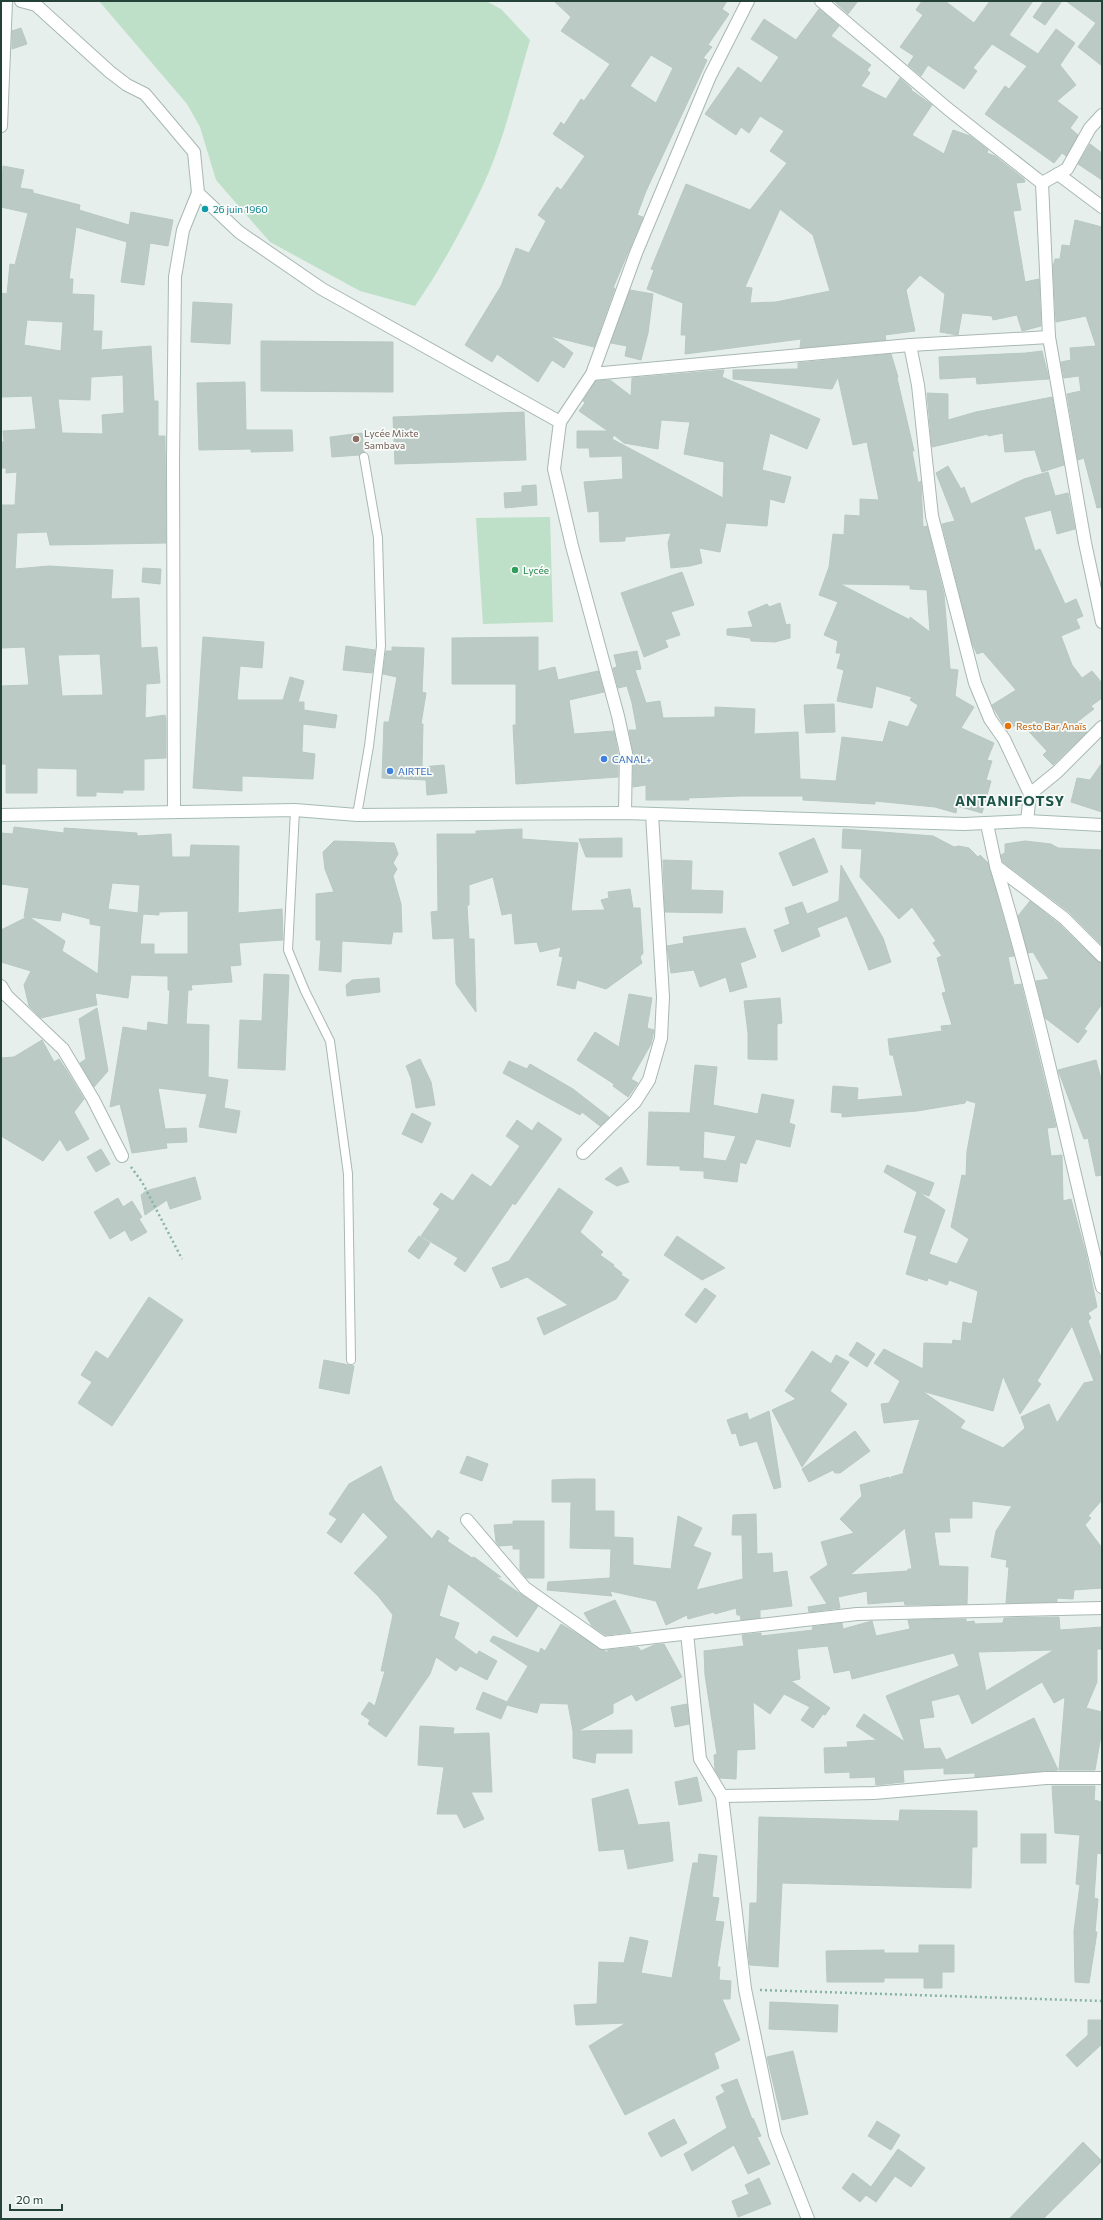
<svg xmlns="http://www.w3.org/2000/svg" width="1103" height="2220" font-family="Commissioner,sans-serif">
  <rect width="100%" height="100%" fill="#e6efeb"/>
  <g fill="#bfe0c8">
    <path d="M99,1H486L501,9L530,40C516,87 505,137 485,181C465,224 442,267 415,306L360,291L270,242L216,180L200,127L187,104Z"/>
    <polygon points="550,517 553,622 483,624 476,518"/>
  </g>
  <g fill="#bbcac4" stroke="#b8c9c2" fill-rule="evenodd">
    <path d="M554,1H727L722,9L729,14L708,45L712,47L703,58L707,60L698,80L646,191L637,215L643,217L613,288H615L594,347L550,336L573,353L564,368L552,360L538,382L497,354L492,362L465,345L501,286L516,248L529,253L546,221L538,215L557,187L561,190L585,156L553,134L561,122L564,125L581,99L584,101L610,64L561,31L571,17ZM651,55L673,68L656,103L630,86Z"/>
    <polygon points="834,1 858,1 848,14"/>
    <polygon points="922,1 945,1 974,23 990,1 1033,1 1009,35 1038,54 1056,29 1075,43 1060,65 1076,85 1057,101 1078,117 1070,128 1078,135 1066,156 1062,153 1054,163 985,114 1005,86 1009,89 1027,66 992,44 973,68 977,71 964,89 928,65 921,76 908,65 914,56 900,47 923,15 916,10"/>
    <polygon points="1044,1 1062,1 1045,25 1033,17"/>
    <polygon points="1066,1 1102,1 1102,66 1078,47 1096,23"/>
    <path d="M819,9L839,26L831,36L871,65L867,70L870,73L861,86L886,99L900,78L912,89L911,90L932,105L912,135L944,154L953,130L970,136L988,150L987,153L995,156L1024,179L1025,182L1016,183L1021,210L1013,211L1025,282L1039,279L1041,326L1022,331L1017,315L993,320L992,316L962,313L958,335L940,332L945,294L920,275L906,290L915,331L885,335L886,340L800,348L801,339L685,354L686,335H681L683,303L647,289L654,270L651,269L686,184L750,210L787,163L770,151L784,131L760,116L749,133L741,127L736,135L705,114L738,67L761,83L779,57L751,39L764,19L796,40ZM780,209L813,235L830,291L776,302L750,303L752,288L745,287Z"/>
    <polygon points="21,28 27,44 12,49 12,31"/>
    <polygon points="1090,144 1102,153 1102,180 1078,164"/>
    <path d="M3,166L24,170L20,188L33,190V193L80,205L79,210L129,225L131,212L173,220L168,246L150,243L144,285L121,282L127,242L76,227L69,279H73L72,294L94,295L93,331H102L101,350L151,346L154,401H158V436H165L166,543L50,545L47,532L17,533L15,569L49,566L113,570L111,599L139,598L141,648L157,647L160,683L146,684L145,718L165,715L166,720V758L144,759V790H123V793L96,792V796H77V769L37,768V793H6V764H1V686L29,685L25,647L1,648V505H15L17,472L6,473V468H1V442H4L3,431L36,429L32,396L2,397L1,293L7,294L10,264L15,265L28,213L1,207ZM27,320L63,322L61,351L24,345ZM123,375L124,413L102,415L103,434L62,433L58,399L90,400L91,377ZM100,654L103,695L62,696L58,655Z"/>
    <polygon points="1075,220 1102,227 1102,507 1097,508 1084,458 1078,460 1067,394 1081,391 1079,376 1064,378 1061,362 1071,360 1070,348 1096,346 1086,316 1056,322 1053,267 1055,259 1060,259 1062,245 1070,246"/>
    <polygon points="630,290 653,294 648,333 641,360 625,356 627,346 611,343"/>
    <polygon points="193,302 232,304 230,344 191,342"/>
    <polygon points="261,341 393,342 393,392 261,391"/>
    <polygon points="1042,351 1049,379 977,384 976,377 940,379 939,357 1026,353"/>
    <path d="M891,354L898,377L897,378L914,451H912L918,483L921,481L923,527L927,526L944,594L950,669L958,670L955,696L974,707L961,728L994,743L987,760L992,761L986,780L991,781L982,813L957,806L956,813L935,807L875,801V804L803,800V796H741L688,798L689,800H646V785L633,787V753L629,730H637L632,703L627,686L618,688L613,668L617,667L614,655L637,651L641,669L635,670L646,703L660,701L663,718L715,717V707L755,709L754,734L798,732L800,779L836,781L842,737L883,742L889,721L908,727L918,705L910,700L912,697L876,686L872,708L837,701L844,670L837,668L841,653H836L838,641L824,635L838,602L819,595L829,567L833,534L844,535L845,515L860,516V499L879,500L867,442L853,445L838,377L832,389L733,379V370L798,369V363ZM840,584L910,585V589L927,590L930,632L910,617V620Z"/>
    <path d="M724,370L722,377L820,419L807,449L770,433L762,470L791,477L784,503L770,499L767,526L726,523L720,552L699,548L702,563L690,566L671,568L668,543L671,533L625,537V541L600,542L599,511L588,512L584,482L623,479L622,456L590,457L589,448H577V431H608L579,411L585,403L583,401L596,381L610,380L631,396L632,378ZM661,420L690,422L684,454L724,462L723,498L612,439L614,435L624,443L658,449Z"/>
    <polygon points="245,382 246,430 292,430 293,451 251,452 251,449 199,450 197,383"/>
    <polygon points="927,393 948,394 948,420 976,412 1052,397 1064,465 1042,472 1035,450 1005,452 1003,436 1006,434 1003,435 1003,433 988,436 988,434 932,447"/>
    <polygon points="524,412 526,460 395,464 393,417"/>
    <polygon points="362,433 364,452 359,455 332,457 330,437"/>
    <polygon points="948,466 961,489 964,487 971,504 1024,479 1048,472 1055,496 1068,493 1075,529 1057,534 1051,510 1024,517 1035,551 1040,549 1065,604 1076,599 1083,616 1076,619 1080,628 1061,636 1072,665 1082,678 1092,671 1102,683 1102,698 1091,706 1094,709 1077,722 1087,732 1053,765 1043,755 1047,751 1020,722 1007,731 992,705 1016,690 983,652 977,654 972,643 942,524 955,521 936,473"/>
    <polygon points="536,485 537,505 505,508 504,493 522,492 522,486"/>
    <polygon points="143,568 161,569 160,584 142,582"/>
    <polygon points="682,572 694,605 671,612 680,635 665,640 668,647 644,657 621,593"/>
    <polygon points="780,603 786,625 790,624 790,638 775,642 751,641 750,638 727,635 727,629 753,627 748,612 767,604 769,607"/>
    <polygon points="203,637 264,642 262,668 240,666 237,700 283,700 290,677 304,681 298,702 304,702 304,710 337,715 335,728 303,724 302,752 315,754 313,779 242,776 242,791 193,788"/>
    <polygon points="538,637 538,671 555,667 558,680 598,671 604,692 569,700 574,734 614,731 618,754 618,777 516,784 513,725 516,725 516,684 452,684 452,638"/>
    <polygon points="346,646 375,650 372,673 343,670"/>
    <polygon points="392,647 424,648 422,692 426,693 421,724 423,724 422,767 444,765 447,793 427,795 426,780 382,778 384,722 389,722 397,677 383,674 386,651 392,651"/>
    <polygon points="834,704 835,732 806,733 804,705"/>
    <polygon points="1102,763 1102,812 1071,802 1077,778 1090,780"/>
    <path d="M14,827L64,833V828L137,833V836L171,834L172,857H190L191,845L239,846L238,913L282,909L283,940L239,943L241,965L230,966L232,982L191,985L192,990H188L186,1024L209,1025L208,1077L228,1080L224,1108L240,1111L236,1133L199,1127L207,1094L158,1088L165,1129L186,1128L187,1142L166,1143L167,1148L132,1153L120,1104L110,1107L123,1027L147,1031L148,1022L168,1025L170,990H168V976L131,975L128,998L95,993L97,1005L41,1018L29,1006L24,985L31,971L1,962V930L27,917H24L29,888L1,884V833L13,834ZM112,883L140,885L138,913L108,909ZM188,911V954H154V944H140L143,914L159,915V912ZM62,912L90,919V924L101,926L98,974L62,951L65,941L29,917L60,921Z"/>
    <polygon points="522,829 522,839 578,843 571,911 605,910 601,900 609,898 608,892 630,889 633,908 640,908 643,953 640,957 642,963 606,989 577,980 575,989 557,985 563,957 559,956 561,947 540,952 537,942 515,944 512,913 502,915 493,877 469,885 469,905 467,905 469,939 474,939 476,1012 456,984 454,938 433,939 431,912 438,911 437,834 476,834 476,831"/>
    <path d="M843,829L933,836L954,847L959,846L969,848L978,857L980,855L988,863L1014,956L1008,957L1014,985L1021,984L1056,1127L1047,1128L1051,1156L1062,1155L1063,1201L1071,1199L1086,1254L1097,1307L1088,1313L1091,1318L1088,1321L1102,1360V1500L1088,1516L1091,1518L1085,1525L1102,1548V1588L1074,1590L1073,1599L1057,1598V1602L1006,1603L1009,1567H1006L1007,1560L991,1557L996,1531L1012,1506L972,1501V1518H949L950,1532H934L939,1566L968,1567L967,1604L905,1605L904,1601L868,1604L867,1591L838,1597L840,1608L809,1612L808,1607L827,1604L810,1577L828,1565L821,1542L854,1533L840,1519L862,1496L860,1485L889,1477L891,1481V1477L905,1473L903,1472L920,1419L884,1423L881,1404L889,1403L900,1381L874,1363L884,1349L923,1369L924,1343L952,1344L953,1340L961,1341L963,1322L972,1324L978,1291L949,1280L947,1285L928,1278L927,1281L906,1274L917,1236L904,1232L917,1192L884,1172L887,1165L934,1183L929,1196L918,1192L945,1210L929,1254L957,1264L969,1239L951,1227L962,1175L966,1176L967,1151L976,1103L966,1100L965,1103L917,1111L842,1117V1113L831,1112L833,1086L858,1088L857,1100L903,1096L893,1055H890L888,1039L942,1031L941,1026L952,1025L942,993L946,992L937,958L942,956L933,943L936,941L912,907L899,919L860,877L862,849L842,848ZM1072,1326L1094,1381L1084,1383L1057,1423L1049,1404L1021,1417L1025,1428L1003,1448L960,1428L965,1421L922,1391L993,1411L1003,1376L1020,1414L1041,1384L1037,1381ZM905,1528L912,1569H908V1571L850,1575Z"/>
    <polygon points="622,838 622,857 586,857 579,839"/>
    <polygon points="814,838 828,872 793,886 779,853"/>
    <polygon points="334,841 394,843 398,854 393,863 397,869 393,876 401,904 402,932 393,932 391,944 342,941 341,972 319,970 321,940 316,940 316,894 334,892 325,869 323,852"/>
    <polygon points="1025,841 1051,844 1058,848 1102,850 1102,945 1069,912 1003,862 1001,855 1005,853 1005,844"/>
    <polygon points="663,860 692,861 691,890 723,891 722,913 665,912"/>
    <polygon points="841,865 883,938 891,962 869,970 847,916 817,928 820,936 782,952 774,930 790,924 785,908 802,902 807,914 839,901"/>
    <polygon points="1030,901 1059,924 1097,961 1102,963 1102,1004 1084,1029 1087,1031 1078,1043 1045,1018 1036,981 1049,979 1033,952 1028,953 1018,916"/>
    <polygon points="745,928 756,957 740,963 747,987 730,992 726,977 700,987 694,970 671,973 667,946 684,943 683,937"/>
    <polygon points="264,974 289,975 285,1070 238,1068 240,1020 262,1021"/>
    <polygon points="379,978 380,992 347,996 346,985 352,980"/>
    <polygon points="629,994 652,998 647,1028 654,1030 651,1044 631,1079 638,1083 628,1097 613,1086 614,1084 577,1060 595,1032 619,1047"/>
    <polygon points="780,998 782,1023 777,1024 777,1060 748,1059 748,1033 744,1001"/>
    <polygon points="97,1008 108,1071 94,1087 80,1063 86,1059 79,1019"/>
    <polygon points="42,1040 54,1062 59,1059 67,1071 84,1099 74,1112 89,1139 67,1151 60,1139 43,1161 1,1136 1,1058 14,1057"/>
    <polygon points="420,1059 431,1082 435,1105 416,1108 411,1078 406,1066"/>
    <polygon points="1096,1060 1102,1082 1102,1175 1096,1176 1088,1138 1084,1139 1058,1070"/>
    <polygon points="509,1061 527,1069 530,1064 573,1089 609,1117 600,1126 582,1112 580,1115 503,1073"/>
    <path d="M695,1065L717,1067L713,1105L758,1114L762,1094L794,1100L789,1123L795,1125L790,1147L756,1139L746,1164L740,1162L737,1182L704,1178V1171L680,1170V1166L647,1165L649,1112L690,1113ZM704,1131L736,1136L726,1161L703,1158Z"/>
    <polygon points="412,1113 431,1123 422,1143 402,1134"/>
    <polygon points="517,1120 532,1131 538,1122 562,1139 515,1205 513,1203 465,1272 454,1264 458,1258 421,1236 440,1209 433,1204 441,1193 453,1201 472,1174 491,1187 520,1146 506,1136"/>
    <polygon points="101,1149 110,1164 96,1172 87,1157"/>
    <polygon points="621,1167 629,1182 617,1186 605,1179"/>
    <polygon points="195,1177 201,1199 170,1209 167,1200 145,1215 141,1195 146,1191"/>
    <polygon points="559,1188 593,1212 580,1232 603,1252 600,1255 614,1265 613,1266 622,1273 621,1275 629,1280 616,1299 544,1335 537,1318 568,1305 527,1277 501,1288 492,1268 509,1261"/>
    <polygon points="118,1198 123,1207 132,1201 142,1217 139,1219 147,1232 131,1241 125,1230 110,1239 94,1212"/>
    <polygon points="419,1236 430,1243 419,1259 408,1251"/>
    <polygon points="677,1236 725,1268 702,1280 664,1255"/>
    <polygon points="705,1288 716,1296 696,1323 685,1315"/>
    <polygon points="149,1297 183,1320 112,1426 78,1403 92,1382 81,1375 96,1351 108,1359"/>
    <polygon points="857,1342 875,1354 867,1367 849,1355"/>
    <polygon points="812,1351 831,1364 836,1355 849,1362 830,1391 847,1404 802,1467 772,1410 796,1399 785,1391"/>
    <polygon points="324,1360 354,1366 349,1394 319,1388"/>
    <polygon points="769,1411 781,1487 774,1489 757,1441 740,1446 736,1433 732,1434 727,1420 747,1413 749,1420"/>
    <polygon points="855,1431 870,1451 840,1473 835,1473 833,1470 809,1482 802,1469"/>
    <polygon points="467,1456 488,1464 482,1481 460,1473"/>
    <polygon points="381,1466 394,1500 432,1539 438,1530 449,1538 447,1541 472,1558 474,1557 501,1577 496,1577 538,1606 517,1637 448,1584 439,1616 459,1623 454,1638 477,1655 479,1651 497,1661 487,1680 460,1666 456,1671 436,1657 430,1674 386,1737 368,1724 370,1720 361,1714 369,1702 375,1706 385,1671 381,1671 393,1615 378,1596 354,1573 388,1537 363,1512 341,1543 327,1533 337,1519 329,1514 349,1484"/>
    <polygon points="574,1479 595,1479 595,1511 614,1511 614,1537 633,1538 633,1565 671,1569 678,1516 702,1528 693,1546 711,1553 696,1590 743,1579 742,1535 732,1535 733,1515 756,1514 757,1554 772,1553 773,1573 787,1571 792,1606 760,1610 760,1618 741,1620 740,1615 737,1615 736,1608 715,1614 714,1612 688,1619 687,1615 666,1625 656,1601 610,1591 612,1596 547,1590 548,1582 610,1578 611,1549 570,1548 571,1502 552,1502 552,1480"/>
    <polygon points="513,1521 544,1521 544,1578 526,1578 520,1570 520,1549 513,1549 513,1545 499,1546 496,1542 494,1525 513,1524"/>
    <polygon points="615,1600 631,1632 605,1635 592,1626 584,1613"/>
    <path d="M1059,1617L1060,1630L1102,1627V1649H1097V1682L1086,1708L1102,1712V1730L1095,1770H1059L1065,1697L1054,1703L1042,1682L972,1724L959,1694L931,1701L934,1717L919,1719L924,1749L940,1748L946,1760L1034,1718L1058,1770L975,1777V1773L944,1774V1768L903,1770L904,1782L876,1785L875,1777L850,1778V1772L825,1773L824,1748L848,1747L847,1742L877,1740L856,1726L864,1714L905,1742L886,1696L959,1666L954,1653L852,1679L850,1670L834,1673L828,1646L797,1649L800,1679L791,1681L830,1708L825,1715L823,1714L813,1728L801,1720L810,1707L784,1694L770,1714L753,1702L755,1749L737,1750L736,1779L720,1778L715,1770L714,1755L717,1754L705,1675L704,1651L744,1646L742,1635L761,1633V1636L813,1630L812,1627L842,1623L843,1629L872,1621L876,1636L910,1629L908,1620L966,1619V1622L974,1621L975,1624L1003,1623L1004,1618ZM1054,1650L986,1691L978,1652Z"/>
    <polygon points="561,1624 610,1654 607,1650 638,1647 641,1651 654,1645 664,1644 682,1677 636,1701 632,1694 613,1704 613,1713 578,1731 632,1730 632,1753 596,1753 595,1763 573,1758 573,1731 568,1704 540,1703 537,1713 507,1705 501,1719 476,1709 483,1692 507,1702 528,1666 490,1641 493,1636 539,1653 541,1648 545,1651"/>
    <polygon points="687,1704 689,1724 675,1727 671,1707"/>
    <polygon points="420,1726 454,1728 453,1734 489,1733 492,1792 471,1792 484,1819 464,1828 457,1814 437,1814 444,1767 418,1765"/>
    <polygon points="697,1777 702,1801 679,1805 675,1782"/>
    <polygon points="1052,1786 1095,1786 1094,1800 1102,1802 1102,1854 1097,1853 1094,1898 1098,1899 1095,1932 1097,1932 1089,1983 1075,1982 1074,1931 1080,1885 1076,1884 1080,1835 1055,1833"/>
    <polygon points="628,1789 638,1825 669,1822 673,1861 628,1869 624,1849 599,1851 592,1799"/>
    <polygon points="900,1810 977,1811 977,1847 972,1847 971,1888 782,1883 778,1967 750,1965 748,1950 750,1903 757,1903 759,1817 899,1821"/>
    <rect x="1021" y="1834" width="25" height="29"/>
    <polygon points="699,1854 717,1856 712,1897 719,1898 715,1921 724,1922 717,1967 720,1967 719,1980 731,1981 730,1999 722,1999 740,2040 714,2053 719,2068 625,2115 589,2046 626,2023 576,2025 574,2005 597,2004 599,1962 624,1963 630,1937 648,1941 641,1973 672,1978 693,1863 698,1863"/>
    <polygon points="919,1945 954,1945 954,1972 942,1972 942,1988 924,1988 924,1978 884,1978 884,1982 827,1982 826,1951 884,1950 884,1953 919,1953"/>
    <polygon points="770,2002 838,2005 837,2032 769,2029"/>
    <polygon points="1088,2020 1102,2020 1102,2044 1077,2067 1066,2055 1088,2035"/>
    <polygon points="793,2051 808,2114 782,2120 767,2057"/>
    <polygon points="737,2079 752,2119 753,2118 761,2136 757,2137 770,2164 748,2174 734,2145 692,2171 684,2154 727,2128 716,2097 725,2092 721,2085"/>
    <polygon points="674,2119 687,2143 661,2157 648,2133"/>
    <polygon points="877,2121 900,2135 891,2150 868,2136"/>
    <polygon points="1083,2142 1102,2161 1043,2219 1009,2219"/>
    <polygon points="898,2149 925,2168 911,2187 895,2176 876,2202 866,2195 860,2202 842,2188 853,2173 871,2187"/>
    <polygon points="759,2178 771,2204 738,2217 732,2201 749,2194 745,2185"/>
  </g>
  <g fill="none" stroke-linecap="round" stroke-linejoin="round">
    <g stroke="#a8b8b2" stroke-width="10">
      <g id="lane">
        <polyline points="295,810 288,950 305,991 330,1041 348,1174 351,1360"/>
        <polyline points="357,815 369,746 381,646 378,538 364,457"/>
      </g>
    </g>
    <g stroke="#a8b8b2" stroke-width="14">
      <g id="street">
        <polyline points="21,1 36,5 110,72 127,85 145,94 194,152 198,193 239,232 322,289 560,422"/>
        <polyline points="821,1 948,109 1042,183 1049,337 1085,543 1102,622"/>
        <polyline points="1,126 6,1"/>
        <polyline points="1058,174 1102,207"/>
        <polyline points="1042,183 1067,169 1090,128 1102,115"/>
        <polyline points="910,345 918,385 932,516 975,683 990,719 1004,739 1030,794"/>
        <polyline points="592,374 910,345 1049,337"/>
        <polyline points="174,811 173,459 175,277 183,230 198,193"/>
        <polyline points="625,813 626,753 618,716 572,546 554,469 560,422 592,374 636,253 710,76 748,1"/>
        <polyline points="1027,821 1030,794 1057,772 1102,727"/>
        <polyline points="987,824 996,866 1064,918 1102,956"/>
        <path d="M996,866C1038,1004 1067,1146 1102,1287"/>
        <polyline points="1,986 7,996 63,1049 93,1099 122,1156"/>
        <polyline points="583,1153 635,1102 649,1080 661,1038 663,997 652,814"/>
        <polyline points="467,1520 525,1588 603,1643 857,1614 1102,1608"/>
        <polyline points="687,1633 700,1759 722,1796 745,1989 775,2135 808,2219"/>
        <polyline points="722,1796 874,1793 1046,1778 1102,1778"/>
      </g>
    </g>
    <g stroke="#a4bbb3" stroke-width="14">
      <polyline id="secondary" points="1,815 295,810 357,815 625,813 964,824 1027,821 1102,825"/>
    </g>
    <g stroke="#86b3a5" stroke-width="2.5" stroke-dasharray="2 3" stroke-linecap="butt">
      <polyline points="131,1167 142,1182 182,1259"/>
      <polyline points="760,1990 1102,2001"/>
    </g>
    <use href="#lane" stroke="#fff" stroke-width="8"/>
    <use href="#street" stroke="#fff" stroke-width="12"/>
    <use href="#secondary" stroke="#fff" stroke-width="12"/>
  </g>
  <circle fill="#0f9aa8" stroke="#f7fbf9" stroke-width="1.5" cx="205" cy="209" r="4"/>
  <circle fill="#8d6e63" stroke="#f7fbf9" stroke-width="1.5" cx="356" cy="439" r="4"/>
  <circle fill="#2e9e5b" stroke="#f7fbf9" stroke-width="1.5" cx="515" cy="570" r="4"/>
  <circle fill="#e8710a" stroke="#f7fbf9" stroke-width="1.5" cx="1008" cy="726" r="4"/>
  <g fill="#3f7fe0" stroke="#f7fbf9" stroke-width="1.5">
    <circle cx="604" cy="759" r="4"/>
    <circle cx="390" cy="771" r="4"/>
  </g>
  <g text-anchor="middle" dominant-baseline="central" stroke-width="3.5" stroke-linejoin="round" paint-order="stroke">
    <g font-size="10" fill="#0d838f" stroke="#f7fbf9" text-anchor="start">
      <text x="213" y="209">26 juin 1960</text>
    </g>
    <g font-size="10" fill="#785e54" stroke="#f7fbf9" text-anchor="start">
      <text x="364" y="433">Lycée Mixte<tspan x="364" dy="12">Sambava</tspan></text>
    </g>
    <g font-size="10" fill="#27864d" stroke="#f7fbf9" text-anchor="start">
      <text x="523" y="570">Lycée</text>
    </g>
    <g font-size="10" fill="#c56008" stroke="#f7fbf9" text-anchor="start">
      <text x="1016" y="726">Resto Bar Anaïs</text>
    </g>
    <g font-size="10" fill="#366cbe" stroke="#f7fbf9" text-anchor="start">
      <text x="612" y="759">CANAL+</text>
      <text x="398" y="771">AIRTEL</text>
    </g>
    <g font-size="14" font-weight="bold" letter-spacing="1" fill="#1f5548" stroke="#f7fbf9">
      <text x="1010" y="800">ANTANIFOTSY</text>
    </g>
  </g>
  <rect width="1103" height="2220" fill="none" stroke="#24423a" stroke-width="4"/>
  <path d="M10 2204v6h52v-6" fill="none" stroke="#24423a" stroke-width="2"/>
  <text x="16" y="2204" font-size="12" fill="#24423a" stroke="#f7fbf9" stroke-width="3" paint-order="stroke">20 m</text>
</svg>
